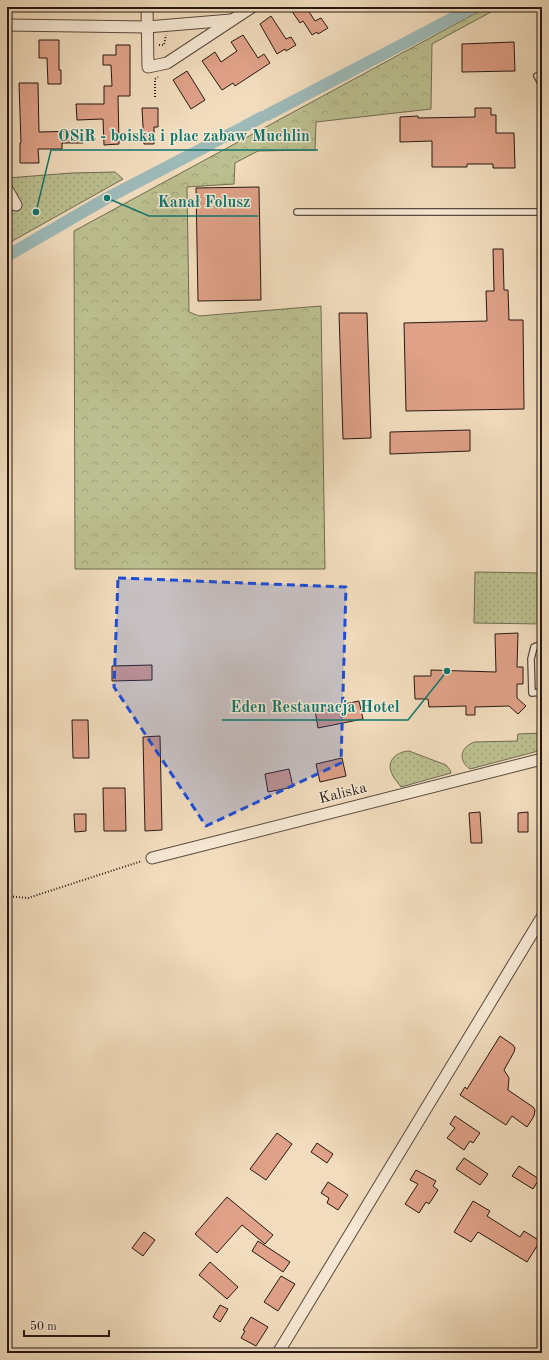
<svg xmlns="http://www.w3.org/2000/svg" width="549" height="1360" font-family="'Old Standard TT',serif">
  <defs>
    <pattern id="green-dots" width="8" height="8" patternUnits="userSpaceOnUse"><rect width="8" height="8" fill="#bcc090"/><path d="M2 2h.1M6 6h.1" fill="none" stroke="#a1a47b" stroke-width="1.8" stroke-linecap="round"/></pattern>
    <pattern id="forest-crowns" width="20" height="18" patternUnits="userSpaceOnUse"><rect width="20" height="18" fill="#bcc090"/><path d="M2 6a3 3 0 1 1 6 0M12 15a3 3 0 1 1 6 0" fill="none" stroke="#a1a47b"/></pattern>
  </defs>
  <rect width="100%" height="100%" fill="#f1dcbd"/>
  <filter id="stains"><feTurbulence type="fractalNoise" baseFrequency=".005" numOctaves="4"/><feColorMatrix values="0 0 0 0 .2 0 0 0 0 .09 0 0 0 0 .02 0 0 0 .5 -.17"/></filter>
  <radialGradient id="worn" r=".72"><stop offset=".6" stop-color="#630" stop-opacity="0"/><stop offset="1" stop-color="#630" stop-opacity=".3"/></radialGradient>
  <g fill="url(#green-dots)" stroke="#716c52">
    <polygon points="115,172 123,179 7,244 7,178 72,173"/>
    <polygon points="475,572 542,573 542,624 474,623"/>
    <path d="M542,733V750L470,769C457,760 461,746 475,742L517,741L518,734Z"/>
    <path d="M409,751L446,765L450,770L451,773L401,787C398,783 395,780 393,776C385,762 395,752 409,751Z"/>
  </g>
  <polygon fill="url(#forest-crowns)" stroke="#716c52" points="487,7 500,7 432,44 431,109 316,122 315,150 258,151 235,163 234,184 187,187 189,312 199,316 321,306 325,569 75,569 74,231"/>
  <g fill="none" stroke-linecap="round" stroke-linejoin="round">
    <g stroke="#9dbab9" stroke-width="12">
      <polyline points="267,115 474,7"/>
      <polyline points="245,126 262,117"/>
      <polyline points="214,142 242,128"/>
      <polyline points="7,256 107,198 211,144"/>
    </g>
  </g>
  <g fill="#dfa188" stroke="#261913">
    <polygon points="289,7 306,7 315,21 321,18 328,28 318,34 317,32 312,35 303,21 300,23"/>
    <polygon points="271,16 286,39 291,37 296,45 286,51 285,49 277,54 260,24"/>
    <polygon points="243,35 258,58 264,54 270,63 235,86 233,83 222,90 202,61 215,52 221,62 237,51 231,42"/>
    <polygon points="39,40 59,40 59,70 61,70 61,84 48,84 47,58 39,58"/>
    <polygon points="514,42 515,71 462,72 462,44"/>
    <polygon points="116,45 130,45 130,96 118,96 119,144 104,145 103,119 77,120 76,104 104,104 104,86 112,86 111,65 103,65 103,55 116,55"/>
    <polygon points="187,71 205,100 191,109 173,80"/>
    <polygon points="19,83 38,83 39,132 82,131 83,143 62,143 62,149 38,149 39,163 20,163 20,143 21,143"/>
    <polygon points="142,108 158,108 158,127 154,127 154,144 144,144"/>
    <polygon points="475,108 491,108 491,115 496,115 496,133 514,133 515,168 493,168 493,164 467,164 467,167 432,167 432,141 400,142 400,117 418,116 418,118 475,117"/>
    <polygon points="259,187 261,300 198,301 196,188"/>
    <polygon points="493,249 503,249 504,290 508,290 509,320 523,320 524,409 406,411 404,323 487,321 486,291 494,291"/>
    <polygon points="339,313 367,313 371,438 343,439"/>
    <polygon points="470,430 470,451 390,454 390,432"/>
    <polygon points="518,633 517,667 523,667 523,684 517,684 517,698 526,706 518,714 509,706 475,707 475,715 466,715 466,706 429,707 428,699 415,699 414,676 431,676 431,670 496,672 495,634"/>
    <polygon points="152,665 152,680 112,681 112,666"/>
    <polygon points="359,701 363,719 318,728 315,710"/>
    <polygon points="72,720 88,720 89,758 73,758"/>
    <polygon points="160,736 162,830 145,831 143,737"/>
    <polygon points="342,758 346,776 320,782 316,764"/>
    <polygon points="289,769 293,787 268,792 265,774"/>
    <polygon points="103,788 125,788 126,831 104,831"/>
    <polygon points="480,812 482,843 471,843 469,813"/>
    <polygon points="528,812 528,832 518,832 518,813"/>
    <polygon points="74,814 86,814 86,831 75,832"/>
    <polygon points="500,1036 513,1045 515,1048 514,1052 504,1070 509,1078 508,1090 533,1107 535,1110 534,1116 527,1127 512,1116 506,1125 460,1095 465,1087 467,1089"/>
    <polygon points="455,1116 480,1133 473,1143 470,1141 464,1150 447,1138 455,1128 450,1124"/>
    <polygon points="277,1133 292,1144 266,1180 250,1169"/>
    <polygon points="317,1143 333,1154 327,1163 311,1152"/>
    <polygon points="464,1158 488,1174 480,1185 456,1169"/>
    <polygon points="519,1166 539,1179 533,1189 512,1176"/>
    <polygon points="416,1170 436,1181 433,1186 438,1190 429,1204 426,1202 419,1213 405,1204 418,1184 410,1180"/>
    <polygon points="328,1182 348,1195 338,1210 327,1203 329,1198 321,1193"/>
    <polygon points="227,1197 273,1235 265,1244 242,1225 217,1253 195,1234"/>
    <polygon points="473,1201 490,1211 487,1216 520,1237 524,1231 540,1241 527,1262 478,1232 471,1242 454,1232"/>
    <polygon points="144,1232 155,1240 143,1256 132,1248"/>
    <polygon points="258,1241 290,1262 283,1272 252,1251"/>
    <polygon points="210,1262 238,1287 227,1299 199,1275"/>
    <polygon points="281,1276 295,1284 278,1311 264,1302"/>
    <polygon points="220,1305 228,1309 220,1322 213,1317"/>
    <polygon points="251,1317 268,1327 256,1346 241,1338 245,1331 243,1330"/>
  </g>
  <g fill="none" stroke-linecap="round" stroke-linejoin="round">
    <g stroke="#594a3e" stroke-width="8">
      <g id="lane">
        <polyline points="537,76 541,83 542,89"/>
        <polyline points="542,129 542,212"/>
        <polyline points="297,212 541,212 542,275"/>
        <polyline points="542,644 534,647 531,659 532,693 542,692"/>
      </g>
    </g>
    <g stroke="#594a3e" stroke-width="13">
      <g id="street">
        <polyline points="147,7 148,67 167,63 252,7"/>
        <polyline points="7,25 147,27 231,20"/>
        <polyline points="7,189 16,205"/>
        <polyline points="152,858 542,759"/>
        <polyline points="278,1353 542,917"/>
      </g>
    </g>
    <g stroke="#261913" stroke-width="2" stroke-dasharray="1 2" stroke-linecap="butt">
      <polyline points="262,10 267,7"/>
      <polyline points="159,45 164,45 166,35"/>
      <polyline points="155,97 155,79 158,77"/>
      <polyline points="7,896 28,898 142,861"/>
    </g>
    <use href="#lane" stroke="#f6e8d4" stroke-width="5.5"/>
    <use href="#street" stroke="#f6e8d4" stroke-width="11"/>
  </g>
  <path fill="#1d4ed8" fill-opacity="0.2" stroke="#1d4ed8" stroke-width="3" stroke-dasharray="8 5" stroke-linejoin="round" d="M118,578L346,587L341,763L206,826L114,687Z"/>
  <g text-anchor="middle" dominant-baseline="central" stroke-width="3" stroke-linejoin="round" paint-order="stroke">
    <g font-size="15" fill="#261913" stroke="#f6e8d4">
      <text transform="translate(343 794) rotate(-14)">Kaliska</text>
    </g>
  </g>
  <path fill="none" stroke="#0f766e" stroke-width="1.5" d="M36 212L51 150H318M107 198L149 216H258M447 671L408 720H222"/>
  <g fill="#0f766e" stroke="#f6e8d4" stroke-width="1.5">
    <circle cx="36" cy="212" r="4"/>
    <circle cx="107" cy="198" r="4"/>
    <circle cx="447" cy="671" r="4"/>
  </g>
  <g font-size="16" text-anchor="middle" font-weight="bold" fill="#0f766e" stroke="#f6e8d4" stroke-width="3" stroke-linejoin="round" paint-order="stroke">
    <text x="184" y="141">OSiR - boiska i plac zabaw Muchlin</text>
    <text x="204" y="207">Kanał Folusz</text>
    <text x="315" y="712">Eden Restauracja Hotel</text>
  </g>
  <rect width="549" height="1360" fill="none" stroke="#f1dcbd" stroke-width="24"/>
  <rect x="8" y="8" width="533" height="1344" fill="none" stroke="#261913" stroke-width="2"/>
  <rect x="12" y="12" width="525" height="1336" fill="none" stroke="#261913"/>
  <path d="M24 1330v6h85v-6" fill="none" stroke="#261913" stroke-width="2"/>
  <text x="30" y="1330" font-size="12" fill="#261913" stroke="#f6e8d4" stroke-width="3" paint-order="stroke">50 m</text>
  <rect width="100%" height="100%" filter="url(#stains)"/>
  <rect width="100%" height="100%" fill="url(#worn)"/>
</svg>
